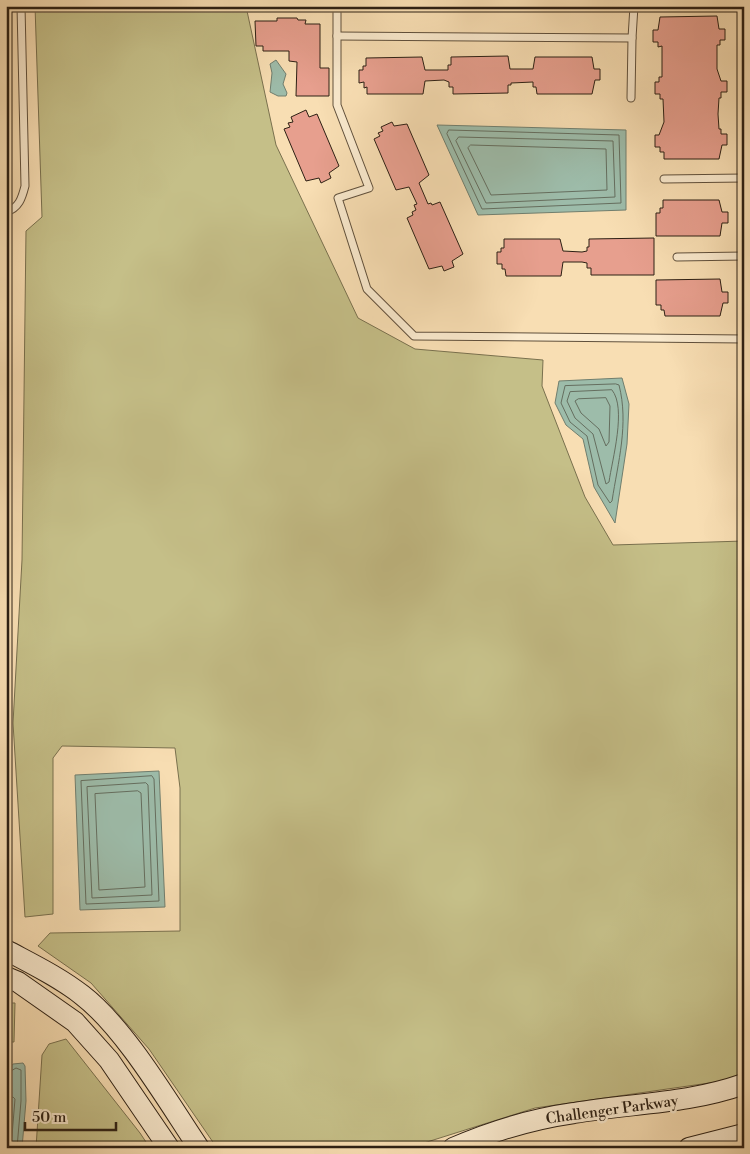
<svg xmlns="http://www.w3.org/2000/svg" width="750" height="1154" font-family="'Libre Bodoni',serif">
  <rect width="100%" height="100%" fill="#f8deb3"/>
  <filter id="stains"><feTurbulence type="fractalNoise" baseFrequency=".004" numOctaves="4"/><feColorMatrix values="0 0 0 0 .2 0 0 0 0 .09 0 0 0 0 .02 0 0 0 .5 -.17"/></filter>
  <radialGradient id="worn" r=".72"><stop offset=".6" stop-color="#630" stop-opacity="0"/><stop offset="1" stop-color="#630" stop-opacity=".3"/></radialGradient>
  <g fill="#c5bf88" stroke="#79704e">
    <polygon points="35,6 134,6 247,11 276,145 358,318 415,349 543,360 542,386 585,497 613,545 744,541 744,1073 730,1080 535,1108 408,1148 217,1148 149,1049 91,983 38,946 50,933 180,931 180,788 175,748 62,746 53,758 53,914 25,917 13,723 22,560 26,231 42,217"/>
    <polygon points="6,1003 15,1003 14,1042 6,1042"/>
    <polygon points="66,1039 140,1133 150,1148 36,1148 42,1055 49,1044"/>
  </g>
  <g fill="#9dbcaa" stroke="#707e6e">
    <polygon points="276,60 286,74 283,84 287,93 286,96 278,96 270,92 272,73 270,64"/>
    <polygon points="437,125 626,130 626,210 478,215"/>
    <polygon points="622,378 629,404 627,444 615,523 594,487 583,439 566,425 555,403 559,381"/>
    <polygon points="159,771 165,907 80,910 75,775"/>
    <polygon points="23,1063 25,1066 26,1101 22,1148 6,1148 8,1070 13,1064"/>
  </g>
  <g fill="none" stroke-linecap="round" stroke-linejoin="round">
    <g stroke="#656e5f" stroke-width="1">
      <polygon points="449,130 619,135 621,203 482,209 447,134"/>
      <polygon points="459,137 613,141 615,197 486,203 456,141"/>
      <polygon points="471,145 606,149 607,190 491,195 468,148"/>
      <path d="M616,384L619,385C629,424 618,462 612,501L610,503L598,485L587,436L570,422L561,403L565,386Z"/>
      <path d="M612,390C627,408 612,460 609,482L606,484L593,434L575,418L567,401L570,392Z"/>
      <polygon points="606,398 610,406 609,442 606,446 599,429 581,413 575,401 578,399"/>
      <polygon points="152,776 154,779 159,901 86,904 81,781"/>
      <polygon points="146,783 148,785 152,895 92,898 87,787"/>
      <polygon points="138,791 141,793 145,887 99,890 95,794"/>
      <polyline points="6,1074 16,1068 21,1070 21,1101 17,1148"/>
      <polyline points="6,1098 13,1097 15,1099 11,1148"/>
    </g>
  </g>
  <g fill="#e79f8e" stroke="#2d2014">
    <polygon points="717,16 719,29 725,29 725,40 720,40 720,45 717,45 717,69 721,81 727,81 727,92 721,92 721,98 719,98 718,114 719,129 721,129 721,134 727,134 727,145 722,145 719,159 664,159 664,152 660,152 660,147 655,147 655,135 659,135 664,122 663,99 660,99 660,94 655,94 655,82 659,82 659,77 662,77 662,46 658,47 658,42 653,42 653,30 658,30 660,17"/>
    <polygon points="277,18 297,18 298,20 306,20 305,24 320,24 320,68 329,68 329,96 296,96 297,62 289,61 289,51 263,51 263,46 256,46 255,21 277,21"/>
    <polygon points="508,56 510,69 533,69 535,57 592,57 594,69 600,69 600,80 595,80 592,94 537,94 536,87 533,87 533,82 511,83 511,85 508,85 508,93 453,94 453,87 449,87 449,82 444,80 425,81 423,94 367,94 367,87 364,88 364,82 359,83 359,70 363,70 363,66 366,66 366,58 422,57 425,70 448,70 448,65 451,65 451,57"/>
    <polygon points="306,110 309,117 317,114 339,166 329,173 331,178 321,183 319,178 306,181 284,129 290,127 288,123 293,122 291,117"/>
    <polygon points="392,122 394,126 407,124 429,175 419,183 428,204 431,203 432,205 440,202 463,254 452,261 454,267 444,271 442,266 429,269 407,218 413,215 412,212 416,210 414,205 417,204 409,187 396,190 374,139 380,136 378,133 383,131 381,127"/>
    <polygon points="663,200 719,200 722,212 728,212 728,223 722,223 720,236 656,236 656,213 660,213 660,208 663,208"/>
    <polygon points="654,238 654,275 591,275 591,268 587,268 587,263 582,262 563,262 561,276 506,276 505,269 502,269 502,264 497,264 497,252 501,252 501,248 504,248 504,239 560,239 563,251 582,252 587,251 587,247 589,247 589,239"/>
    <polygon points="720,279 722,292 728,292 728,303 723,303 720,316 665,316 664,310 661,310 661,305 656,305 656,280"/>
  </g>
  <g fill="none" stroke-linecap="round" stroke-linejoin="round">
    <g stroke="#60503c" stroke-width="9">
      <g id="lane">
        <polyline points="337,6 337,105 369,188 338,198 367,289 414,336 744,339"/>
        <polyline points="337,36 632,38 634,6"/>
        <polyline points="631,98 632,38"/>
        <polyline points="664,179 744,178"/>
        <path d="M6,212C19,208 22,198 25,186L21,6"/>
        <polyline points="677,257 744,256"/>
      </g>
    </g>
    <g stroke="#2d2014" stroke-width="22">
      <g id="secondary">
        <path d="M6,950C32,964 59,977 82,995C125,1028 168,1102 199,1148"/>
        <polyline points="6,977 18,982 75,1022 109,1060 169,1148"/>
        <path d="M453,1148C492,1131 532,1119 574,1113C633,1103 687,1104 744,1084"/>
        <polyline points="689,1148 744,1134"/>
      </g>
    </g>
    <use href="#lane" stroke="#faeace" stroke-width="7"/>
    <use href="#secondary" stroke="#faeace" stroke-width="20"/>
  </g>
  <g text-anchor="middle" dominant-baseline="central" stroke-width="5" stroke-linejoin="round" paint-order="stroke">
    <g font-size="15" fill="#2d2014" stroke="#faeace">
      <text transform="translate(612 1110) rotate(-8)">Challenger Parkway</text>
    </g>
  </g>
  <rect width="750" height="1154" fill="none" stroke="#f8deb3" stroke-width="25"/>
  <rect x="8" y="8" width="735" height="1139" fill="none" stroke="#2d2014" stroke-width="2.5"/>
  <rect x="12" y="12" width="725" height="1129" fill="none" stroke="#2d2014"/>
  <path d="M25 1122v8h91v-8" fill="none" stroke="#2d2014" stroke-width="2.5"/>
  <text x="32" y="1122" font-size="15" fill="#2d2014" stroke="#faeace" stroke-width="4" paint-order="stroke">50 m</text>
  <rect width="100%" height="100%" filter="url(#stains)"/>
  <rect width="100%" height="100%" fill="url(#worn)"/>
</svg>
